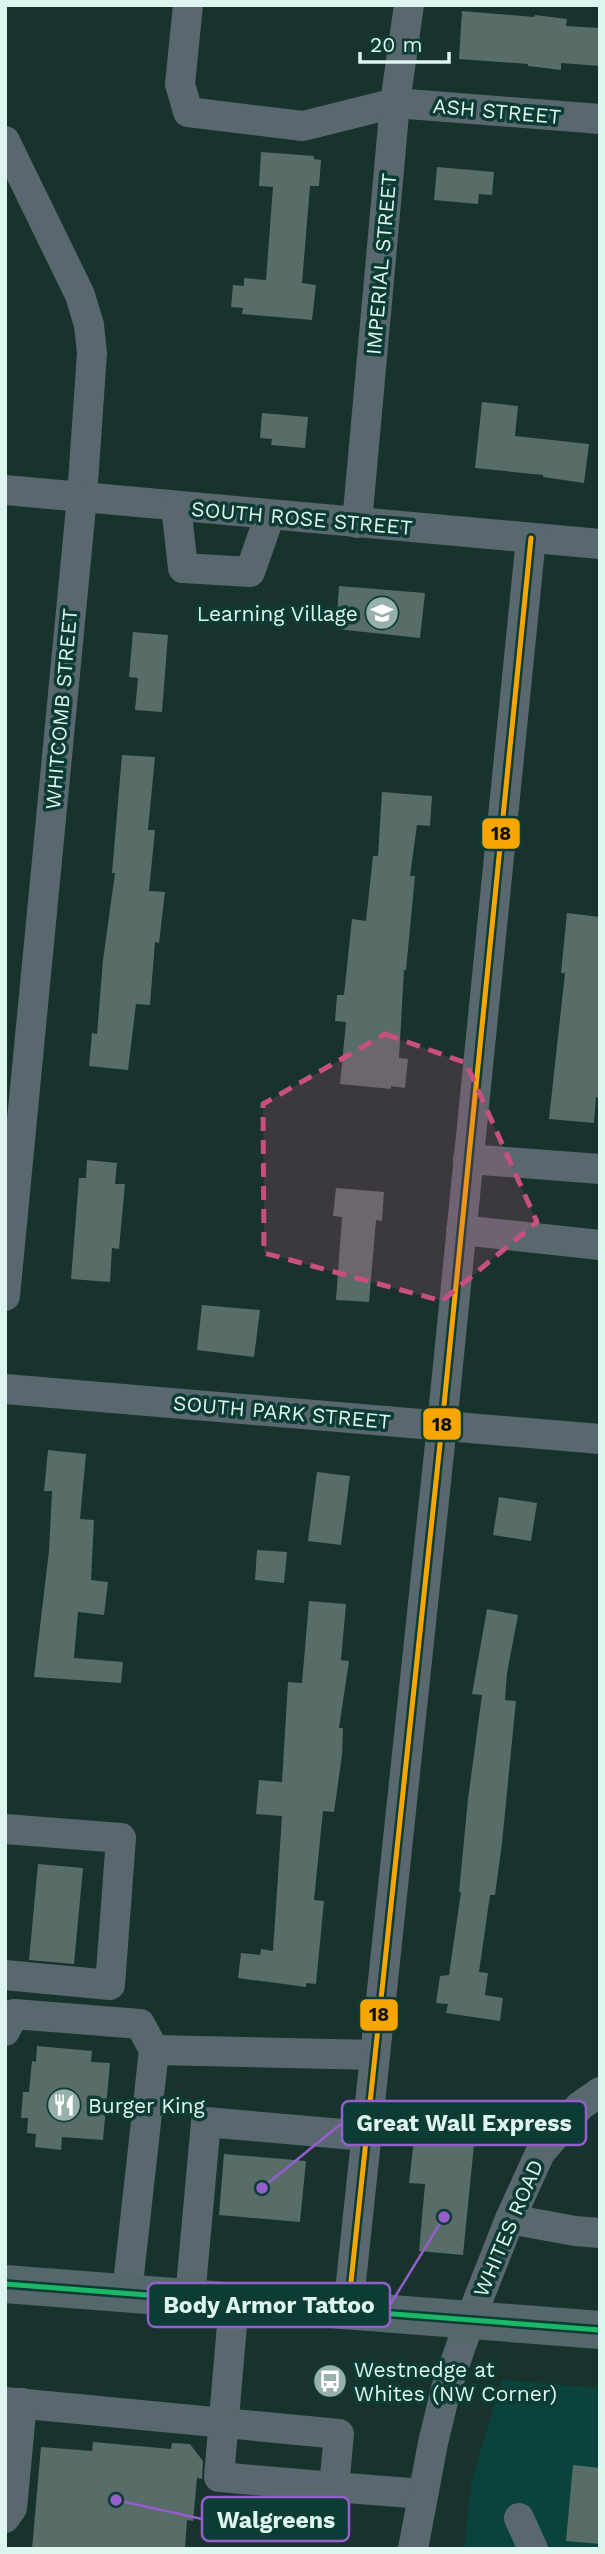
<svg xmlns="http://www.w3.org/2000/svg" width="605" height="2554" font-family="'Work Sans',sans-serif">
  <rect width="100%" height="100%" fill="#18322d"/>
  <polygon fill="#09433b" points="502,2380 600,2388 600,2549 464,2549 471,2482"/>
  <g fill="#586c68">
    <polygon points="462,11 534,17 535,15 567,19 566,26 600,28 600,66 561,63 561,70 528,66 528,64 459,59"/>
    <polygon points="261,152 314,156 314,159 321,160 319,186 310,186 302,283 316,285 312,320 242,314 243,308 231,307 233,285 244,286 244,278 266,280 273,187 259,186"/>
    <polygon points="437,167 494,172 492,195 479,194 478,204 434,200"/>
    <polygon points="482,402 518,406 515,436 589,444 584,483 543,477 543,475 475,468"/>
    <polygon points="262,413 308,417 305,448 271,445 272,439 260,438"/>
    <polygon points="339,586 425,593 420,638 336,629"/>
    <polygon points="133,632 168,635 162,712 135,710 138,678 129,677"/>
    <polygon points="122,755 155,757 148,830 155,830 149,891 165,892 159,943 155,942 150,1005 136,1004 128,1070 89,1066 92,1033 97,1034 103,960 115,873 112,873"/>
    <polygon points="382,792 432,796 430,826 417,825 410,876 415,876 406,970 404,970 399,1058 408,1059 405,1088 391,1086 391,1089 340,1084 346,1022 335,1021 337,995 344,995 352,919 366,921 373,856 378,856"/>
    <polygon points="567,913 600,917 600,1098 596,1097 594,1123 549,1119 565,973 561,973"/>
    <polygon points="87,1160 117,1163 115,1184 125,1184 119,1249 112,1248 110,1282 71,1279 79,1178 86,1178"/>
    <polygon points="336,1188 384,1192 382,1221 376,1220 369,1302 336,1300 342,1217 333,1216"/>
    <polygon points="202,1305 260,1310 254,1357 197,1350"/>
    <polygon points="48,1450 86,1454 80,1519 94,1520 91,1580 108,1582 104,1615 78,1612 74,1658 123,1662 121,1683 34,1677 49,1551 52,1491 44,1491"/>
    <polygon points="317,1472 350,1476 341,1545 308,1541"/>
    <polygon points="499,1497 537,1503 531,1541 493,1535"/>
    <polygon points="257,1550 287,1552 284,1583 255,1580"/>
    <polygon points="309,1601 346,1604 341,1660 349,1661 339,1728 343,1728 342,1755 334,1812 323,1811 314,1900 324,1901 316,1984 306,1983 306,1987 238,1978 241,1953 260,1955 261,1949 273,1951 282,1816 256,1814 259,1780 282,1782 288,1682 302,1683"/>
    <polygon points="487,1609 518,1615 507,1673 505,1700 516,1701 502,1843 495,1895 490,1895 479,1972 488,1973 485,1995 503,1998 500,2021 446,2013 448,2004 436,2003 440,1976 449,1975 461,1892 459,1892 468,1799 482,1695 472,1694"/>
    <polygon points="38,1864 83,1868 74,1964 29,1960"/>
    <polygon points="37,2046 92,2051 91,2062 110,2063 103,2140 62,2137 61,2150 35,2147 36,2134 27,2133 28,2118 21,2118 23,2092 29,2092 32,2061 36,2062"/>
    <polygon points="414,2139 474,2145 463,2255 419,2251 425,2184 409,2183"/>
    <polygon points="224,2154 306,2161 300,2222 219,2215"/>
    <polygon points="93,2442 171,2449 172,2443 190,2444 203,2461 202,2479 197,2478 193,2521 187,2520 185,2549 32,2549 41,2447 92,2451"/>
    <polygon points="573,2465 600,2468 600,2544 566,2541"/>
  </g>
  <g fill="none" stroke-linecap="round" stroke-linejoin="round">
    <g stroke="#59686e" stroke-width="30">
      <polyline points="188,5 180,84 188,112 303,126 395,103 600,119"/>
      <polyline points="5,141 80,295 89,325 92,353 82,497 5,1296"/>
      <polyline points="5,490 600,544"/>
      <polyline points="176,506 183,568 250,572 270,515"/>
      <polyline points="357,523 395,103 409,5"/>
      <polyline points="468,1159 600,1169"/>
      <polyline points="461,1230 600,1245"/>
      <polyline points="5,1389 600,1439"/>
      <polyline points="5,1829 121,1838 110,1985 5,1975"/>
      <polyline points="5,2031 14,2014 140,2024 154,2050 127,2293"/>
      <polyline points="154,2050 375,2055"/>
      <polyline points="510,2219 575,2231 600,2233"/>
      <polyline points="190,2298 206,2122 366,2136"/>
      <polyline points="234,2301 219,2477 334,2487"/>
      <polyline points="348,2310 442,1425 531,538"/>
      <polyline points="5,2402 339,2434 334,2487 423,2494"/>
      <polyline points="5,2518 12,2508 22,2403"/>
      <polyline points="519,2518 533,2549"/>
      <polyline points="413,2549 433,2443 446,2389 470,2320 510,2219 540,2153 580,2106 600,2092"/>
    </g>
    <polyline stroke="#54686c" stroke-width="38" points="5,2284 600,2330"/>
    <g stroke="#0d3c35" stroke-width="10">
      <polyline id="bus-1" points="5,2284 600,2330"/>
    </g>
    <g stroke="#0d3c35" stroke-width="10">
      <polyline id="bus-2" points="348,2310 442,1425 531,538"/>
    </g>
    <use href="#bus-1" stroke="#1ab867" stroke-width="5"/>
    <use href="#bus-2" stroke="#f7a600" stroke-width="5"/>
  </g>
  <path fill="#c94f80" fill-opacity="0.2" stroke="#c94f80" stroke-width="5" stroke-dasharray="14 9" stroke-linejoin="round" d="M385,1034L466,1063L537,1222L442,1301L264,1253L263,1104Z"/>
  <defs>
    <g id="school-disc" transform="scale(1.75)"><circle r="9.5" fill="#98b0ab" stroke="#0d3c35"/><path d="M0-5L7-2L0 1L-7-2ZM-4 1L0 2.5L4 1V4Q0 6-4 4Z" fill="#fff"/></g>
    <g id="restaurant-disc" transform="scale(1.75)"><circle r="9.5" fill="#98b0ab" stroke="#0d3c35"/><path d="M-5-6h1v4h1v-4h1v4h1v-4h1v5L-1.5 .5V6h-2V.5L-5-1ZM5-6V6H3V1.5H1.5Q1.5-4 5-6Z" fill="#fff"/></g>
    <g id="bus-disc" transform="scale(1.75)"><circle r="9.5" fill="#98b0ab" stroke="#0d3c35"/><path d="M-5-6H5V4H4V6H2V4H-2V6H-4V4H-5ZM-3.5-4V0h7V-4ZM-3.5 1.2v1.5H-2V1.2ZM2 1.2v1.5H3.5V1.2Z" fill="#fff"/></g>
  </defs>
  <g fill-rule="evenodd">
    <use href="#school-disc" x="382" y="613"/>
    <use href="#restaurant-disc" x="64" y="2105"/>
    <use href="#bus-disc" x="330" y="2381"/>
  </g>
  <g text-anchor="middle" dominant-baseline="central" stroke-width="7" stroke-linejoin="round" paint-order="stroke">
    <g font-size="21" fill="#ddf4ef" stroke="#0d3c35">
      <text transform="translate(497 111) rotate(5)">ASH STREET</text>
      <text transform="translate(381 264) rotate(-85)">IMPERIAL STREET</text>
      <text transform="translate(302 518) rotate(5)">SOUTH ROSE STREET</text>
      <text transform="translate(61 709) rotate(-85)">WHITCOMB STREET</text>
      <text transform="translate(282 1412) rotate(5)">SOUTH PARK STREET</text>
      <text transform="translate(508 2228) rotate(-67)">WHITES ROAD</text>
    </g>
    <g font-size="21" fill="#ddf4ef" stroke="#0d3c35" text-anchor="start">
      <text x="358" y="613" text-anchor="end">Learning Village</text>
      <text x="88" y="2105">Burger King</text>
      <text x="354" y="2369">Westnedge at<tspan x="354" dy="24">Whites (NW Corner)</tspan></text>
    </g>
  </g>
  <path fill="none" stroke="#945ecb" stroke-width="2.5" d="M262 2188L342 2123M444 2217L390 2305M116 2500L202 2519"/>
  <g fill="#945ecb" stroke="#0d3c35" stroke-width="2.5">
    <circle cx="262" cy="2188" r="7"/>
    <circle cx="444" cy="2217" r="7"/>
    <circle cx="116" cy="2500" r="7"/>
  </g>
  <g fill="#0d3c35" stroke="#945ecb" stroke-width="2.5">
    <rect x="342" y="2101" width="244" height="44" rx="7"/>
    <rect x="148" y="2283" width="242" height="44" rx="7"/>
    <rect x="202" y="2497" width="147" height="44" rx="7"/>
  </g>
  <g font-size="23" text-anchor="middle" font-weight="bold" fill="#ddf4ef">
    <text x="464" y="2131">Great Wall Express</text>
    <text x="269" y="2313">Body Armor Tattoo</text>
    <text x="276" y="2528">Walgreens</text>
  </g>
  <g stroke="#0d3c35" stroke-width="2.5">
    <rect x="481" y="817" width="40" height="33" rx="7" fill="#f7a600"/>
    <rect x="422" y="1407" width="40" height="34" rx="7" fill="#f7a600"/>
    <rect x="359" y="1998" width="40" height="34" rx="7" fill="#f7a600"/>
  </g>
  <g font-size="19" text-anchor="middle" font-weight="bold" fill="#111">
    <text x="501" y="840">18</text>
    <text x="442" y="1431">18</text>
    <text x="379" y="2021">18</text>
  </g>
  <rect width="605" height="2554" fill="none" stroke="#ddf4ef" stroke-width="14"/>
  <path d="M360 52v10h89v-10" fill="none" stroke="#ddf4ef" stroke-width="3.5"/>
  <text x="370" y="52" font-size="21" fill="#ddf4ef" stroke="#0d3c35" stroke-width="5" paint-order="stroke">20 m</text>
</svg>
